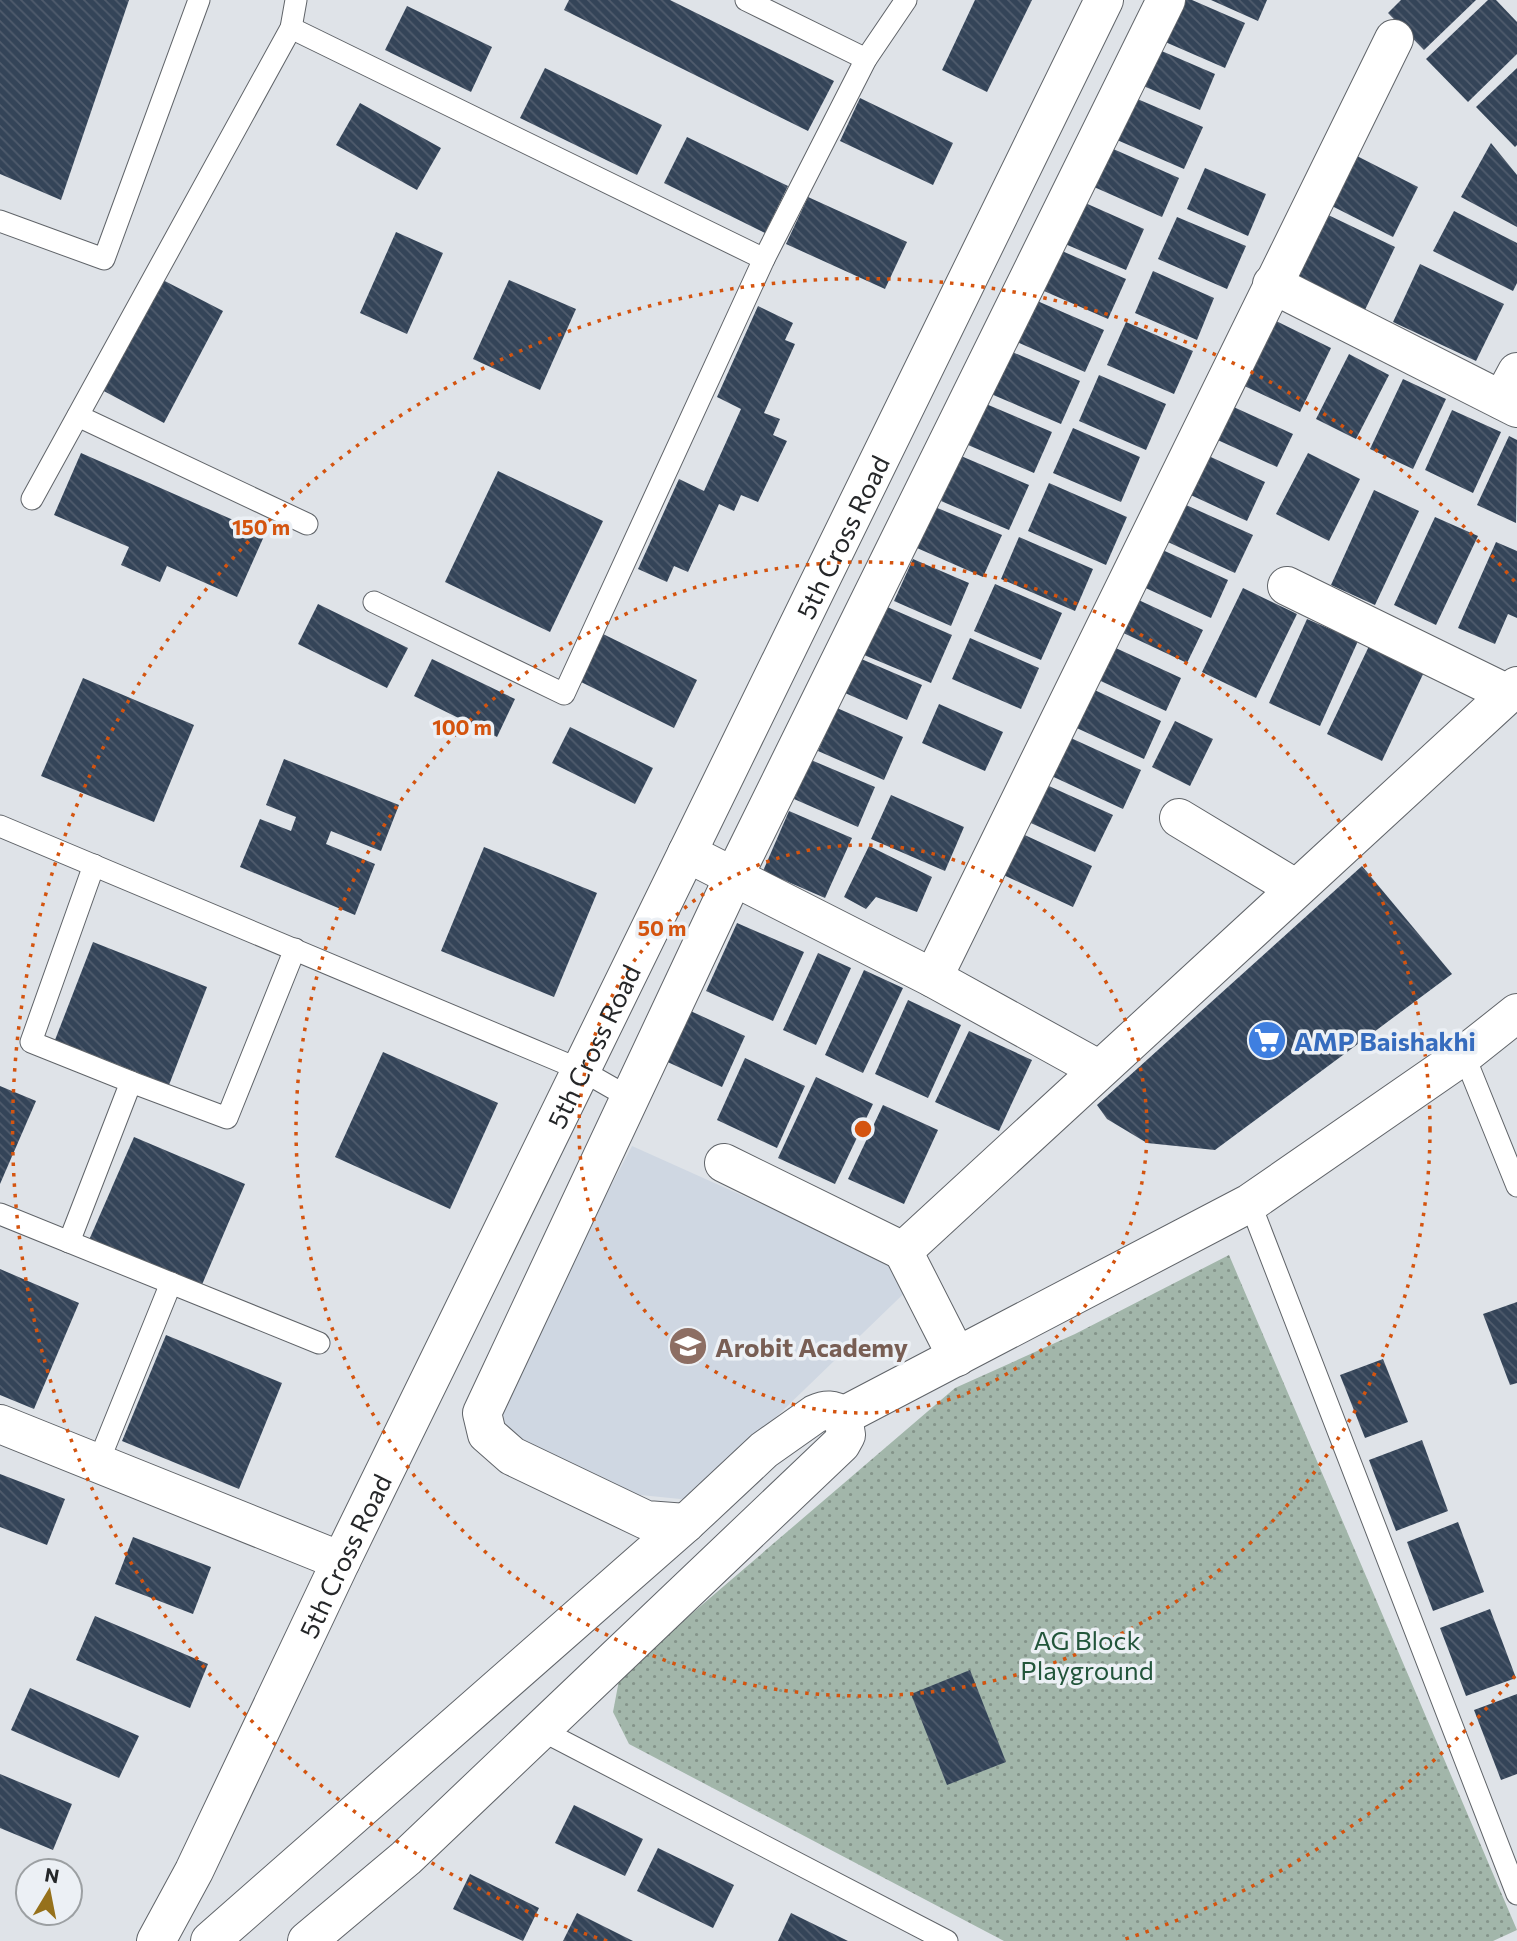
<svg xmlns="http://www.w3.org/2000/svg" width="1517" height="1941" font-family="Commissioner,sans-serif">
  <defs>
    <pattern id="park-dots" width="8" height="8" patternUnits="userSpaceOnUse" patternTransform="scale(1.75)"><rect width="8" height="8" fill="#a2b6aa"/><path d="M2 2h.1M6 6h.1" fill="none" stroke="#84948a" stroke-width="1.8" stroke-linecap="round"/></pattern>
    <pattern id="building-back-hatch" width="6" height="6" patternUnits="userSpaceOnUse" patternTransform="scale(1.75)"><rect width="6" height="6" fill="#344458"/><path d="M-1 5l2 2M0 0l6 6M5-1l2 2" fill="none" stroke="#505c6d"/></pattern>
  </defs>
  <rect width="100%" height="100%" fill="#dfe3e8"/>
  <polygon fill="#cfd7e2" points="632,1146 922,1276 690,1500 611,1492 506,1456 489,1417"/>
  <polygon fill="url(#park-dots)" points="1229,1255 1517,1930 1493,1941 1004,1941 629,1744 613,1712 620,1675 955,1388 1075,1334"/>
  <g fill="url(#building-back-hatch)">
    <polygon points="0,0 129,0 61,200 0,174"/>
    <polygon points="569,0 670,0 834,81 808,131 564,10"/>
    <polygon points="975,0 1032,0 987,92 942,70"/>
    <polygon points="1181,0 1192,0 1245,23 1225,68 1163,41"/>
    <polygon points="1211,0 1267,0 1258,21"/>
    <polygon points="1401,0 1476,0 1424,50 1388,13"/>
    <polygon points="1488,0 1496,0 1517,22 1517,54 1468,102 1426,59"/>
    <polygon points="407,6 492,47 471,92 385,50"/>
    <polygon points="1157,49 1215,74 1200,110 1141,85"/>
    <polygon points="545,68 662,125 637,175 520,118"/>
    <polygon points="1517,68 1517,145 1515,147 1476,107"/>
    <polygon points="860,98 953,143 933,185 840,141"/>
    <polygon points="1135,98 1203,127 1184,169 1117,140"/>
    <polygon points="360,103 441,148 417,190 336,145"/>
    <polygon points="687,137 788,186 765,233 664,183"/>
    <polygon points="1491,143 1517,175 1517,227 1461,197"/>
    <polygon points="1111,148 1179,178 1162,217 1094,187"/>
    <polygon points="1351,153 1418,187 1393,237 1326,203"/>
    <polygon points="1205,168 1266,194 1248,236 1187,209"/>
    <polygon points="808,197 907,242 885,289 786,244"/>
    <polygon points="1083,202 1144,229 1126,270 1065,244"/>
    <polygon points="1454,211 1517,243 1517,283 1513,291 1433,251"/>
    <polygon points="1324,213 1395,247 1364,312 1293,278"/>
    <polygon points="1177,217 1246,246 1227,289 1158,259"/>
    <polygon points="396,232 443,253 407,334 360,313"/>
    <polygon points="1062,251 1126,279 1108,319 1044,291"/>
    <polygon points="1420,264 1504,304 1476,361 1393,322"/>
    <polygon points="1153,271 1214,298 1197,340 1135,313"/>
    <polygon points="159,278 223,311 164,423 100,389"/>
    <polygon points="509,280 576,309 540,390 473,359"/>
    <polygon points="1035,300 1104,330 1085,372 1017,342"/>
    <polygon points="758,306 793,323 785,340 795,344 764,413 780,419 773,435 787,441 758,502 741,495 734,511 719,504 688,572 674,566 667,582 638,569 679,479 704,491 741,409 717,397"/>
    <polygon points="1270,318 1331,348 1300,412 1238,383"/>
    <polygon points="1126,322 1193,351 1174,394 1107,365"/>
    <polygon points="1010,351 1080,381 1061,424 991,394"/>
    <polygon points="1349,354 1389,375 1356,439 1316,419"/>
    <polygon points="1099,375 1166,404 1146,450 1079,421"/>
    <polygon points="1403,379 1446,399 1413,469 1370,449"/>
    <polygon points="986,404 1052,432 1034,473 968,445"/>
    <polygon points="1227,404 1293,434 1277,467 1211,437"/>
    <polygon points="1452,410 1501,432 1473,493 1425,470"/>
    <polygon points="1073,428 1140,457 1121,502 1053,473"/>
    <polygon points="1509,436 1517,440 1516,523 1477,505"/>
    <polygon points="1200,452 1265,482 1247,521 1182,491"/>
    <polygon points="81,453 265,534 237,597 167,566 160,582 121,565 129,547 54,515"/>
    <polygon points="1308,453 1360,479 1329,541 1276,514"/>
    <polygon points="961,456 1029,485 1009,530 941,501"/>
    <polygon points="498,471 603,521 550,632 445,582"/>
    <polygon points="1049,483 1127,517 1106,565 1028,531"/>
    <polygon points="1374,490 1419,511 1375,605 1331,585"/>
    <polygon points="1175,500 1253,535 1235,573 1157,537"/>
    <polygon points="935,507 1002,535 983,577 917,548"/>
    <polygon points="1435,517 1478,536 1436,625 1394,605"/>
    <polygon points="1019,537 1093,569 1075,611 1001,579"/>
    <polygon points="1496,542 1517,551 1517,618 1508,614 1495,644 1458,628"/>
    <polygon points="1156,547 1228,580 1211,618 1139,585"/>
    <polygon points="913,559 969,583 951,626 894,601"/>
    <polygon points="995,584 1062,613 1041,660 974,631"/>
    <polygon points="1243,588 1297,614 1256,698 1202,672"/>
    <polygon points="1130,596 1203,630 1187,663 1115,629"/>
    <polygon points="318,604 408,648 387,688 298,644"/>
    <polygon points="885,606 952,635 931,683 864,655"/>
    <polygon points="1307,619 1358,641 1320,726 1269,703"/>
    <polygon points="603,634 697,680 674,728 579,681"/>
    <polygon points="970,638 1039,668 1021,709 952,679"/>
    <polygon points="1107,644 1181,678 1166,711 1092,677"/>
    <polygon points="1370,644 1425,670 1382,761 1327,734"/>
    <polygon points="859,658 922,685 907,720 845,693"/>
    <polygon points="432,659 515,699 497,737 414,696"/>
    <polygon points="83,678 194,725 154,822 41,776"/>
    <polygon points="1086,686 1161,721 1144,759 1068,724"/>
    <polygon points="939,704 1003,732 985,771 922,743"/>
    <polygon points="837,708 903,737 884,780 818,751"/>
    <polygon points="1175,721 1213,739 1190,786 1152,767"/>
    <polygon points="570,727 653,768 635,804 552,763"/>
    <polygon points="1062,734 1141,770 1123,809 1045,773"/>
    <polygon points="284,759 399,805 381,851 331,831 326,844 375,864 355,915 240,867 260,819 291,831 296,817 266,805"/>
    <polygon points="811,760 875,787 858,827 794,799"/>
    <polygon points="1040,782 1113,815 1095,852 1022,819"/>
    <polygon points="891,795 964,827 945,871 871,839"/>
    <polygon points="789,811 852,838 825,898 763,871"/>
    <polygon points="1016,831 1092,866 1073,907 997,872"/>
    <polygon points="869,846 932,877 917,912 876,897 866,909 844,897"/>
    <polygon points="484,847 597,893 554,997 441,951"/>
    <polygon points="1362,866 1452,974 1215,1150 1147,1143 1107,1119 1097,1105"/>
    <polygon points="737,923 804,952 773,1021 706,991"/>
    <polygon points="93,942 207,987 169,1085 55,1040"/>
    <polygon points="818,953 851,968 816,1045 783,1030"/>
    <polygon points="864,970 903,988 863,1073 825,1055"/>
    <polygon points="908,1000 961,1025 928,1098 875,1074"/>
    <polygon points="684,1008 745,1036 722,1087 661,1059"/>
    <polygon points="969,1031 1032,1060 999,1131 935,1102"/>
    <polygon points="383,1052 498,1103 450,1209 335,1157"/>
    <polygon points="745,1058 805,1086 777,1148 717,1120"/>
    <polygon points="816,1077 873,1104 835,1184 778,1158"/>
    <polygon points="0,1086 36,1101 0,1184"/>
    <polygon points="883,1105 938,1130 904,1204 848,1179"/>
    <polygon points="134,1137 245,1184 201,1287 89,1240"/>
    <polygon points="0,1269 79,1303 34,1409 0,1395"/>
    <polygon points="1517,1302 1517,1383 1510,1385 1483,1314"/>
    <polygon points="166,1335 282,1383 239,1489 122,1441"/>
    <polygon points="1383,1359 1408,1422 1365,1438 1340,1375"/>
    <polygon points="1422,1440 1448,1511 1396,1531 1369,1460"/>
    <polygon points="0,1474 65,1499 47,1545 0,1527"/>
    <polygon points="1458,1522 1484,1592 1433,1611 1407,1542"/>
    <polygon points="133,1537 211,1567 193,1614 115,1584"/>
    <polygon points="1490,1609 1516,1678 1466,1696 1440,1628"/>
    <polygon points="95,1616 208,1664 190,1708 76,1660"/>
    <polygon points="970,1670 1006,1762 947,1785 911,1694"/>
    <polygon points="30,1688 139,1736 119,1778 11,1730"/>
    <polygon points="1517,1694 1517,1774 1501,1780 1474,1710"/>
    <polygon points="0,1774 72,1804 53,1850 0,1828"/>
    <polygon points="574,1805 643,1839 625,1876 555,1843"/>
    <polygon points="658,1848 734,1885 713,1928 637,1891"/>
    <polygon points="470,1874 539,1908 523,1941 453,1909"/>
    <polygon points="577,1913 633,1941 563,1941"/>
    <polygon points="791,1913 848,1941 778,1941"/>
  </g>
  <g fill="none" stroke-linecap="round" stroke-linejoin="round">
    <g stroke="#606469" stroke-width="23">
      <g id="service">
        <polyline points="746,0 866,59"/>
        <polyline points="291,28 764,259"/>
        <polyline points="0,221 104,259 199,0"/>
        <polyline points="78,416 307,524"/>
        <polyline points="32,499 291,28 296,0"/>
        <polyline points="374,602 564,694 764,259 866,59 906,0"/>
        <polyline points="0,826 581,1070 630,1098"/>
        <polyline points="1464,1055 1517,1186"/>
        <polyline points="131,1082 227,1118 295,949"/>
        <polyline points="1250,1203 1517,1894"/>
        <polyline points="0,1214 319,1343"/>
        <polyline points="69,1242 131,1082 31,1042 94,865"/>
        <polyline points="98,1463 171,1283"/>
        <polyline points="541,1730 947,1941"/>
      </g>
    </g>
    <g stroke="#606469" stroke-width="40">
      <g id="minor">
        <polyline points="1272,284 1517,408"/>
        <polyline points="1502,400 1517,372"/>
        <polyline points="1287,586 1508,694"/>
        <polyline points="1179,818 1295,888"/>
        <polyline points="687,853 933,978 1098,1069"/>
        <polyline points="933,978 1394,39"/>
        <polyline points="724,1163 903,1251 1517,686"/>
        <polyline points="903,1251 957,1357"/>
        <polyline points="843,1416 1250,1203 1464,1055 1517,1013"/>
        <polyline points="0,1424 341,1561"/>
      </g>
    </g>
    <g stroke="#606469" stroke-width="40">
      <g id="tertiary">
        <polyline points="686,1523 646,1520 512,1456 487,1434 482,1413 734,876 1166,0"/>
        <path id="s1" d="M156,1941L194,1871L341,1561L1104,0"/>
        <path d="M210,1941L686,1523L764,1450L815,1414C826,1409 833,1409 843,1416L846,1435L841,1444L406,1858L307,1941"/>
      </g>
    </g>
    <use href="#service" stroke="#fff" stroke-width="21"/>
    <use href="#minor" stroke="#fff" stroke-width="38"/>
    <use href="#tertiary" stroke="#fff" stroke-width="38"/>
  </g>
  <g fill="none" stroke="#d4540f" stroke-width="3.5" stroke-dasharray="3.5 7">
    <circle cx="863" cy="1129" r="284"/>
    <circle cx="863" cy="1129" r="567"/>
    <path d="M1515 1676A851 851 0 0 1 1119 1941M607 1941A851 851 0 1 1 1515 582"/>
  </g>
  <defs>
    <g id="supermarket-disc" transform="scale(2.0125)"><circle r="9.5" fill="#3f7fe0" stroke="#ecf0f5"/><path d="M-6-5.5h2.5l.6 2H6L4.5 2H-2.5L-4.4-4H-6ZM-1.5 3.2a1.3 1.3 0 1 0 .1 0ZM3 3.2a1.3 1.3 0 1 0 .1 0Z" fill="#fff"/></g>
    <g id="school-disc" transform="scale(2.0125)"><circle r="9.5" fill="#8d6e63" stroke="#ecf0f5"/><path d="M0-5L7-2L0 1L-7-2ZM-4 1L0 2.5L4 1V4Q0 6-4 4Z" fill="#fff"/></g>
  </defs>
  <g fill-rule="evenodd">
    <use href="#supermarket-disc" x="1267" y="1040"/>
    <use href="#school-disc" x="688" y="1346"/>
  </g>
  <g text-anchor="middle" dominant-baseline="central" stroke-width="7" stroke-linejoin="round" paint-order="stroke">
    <g font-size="26" fill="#252729" stroke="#ecf0f5">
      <text stroke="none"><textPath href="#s1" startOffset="1563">5th Cross Road</textPath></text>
      <text stroke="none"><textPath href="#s1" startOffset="996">5th Cross Road</textPath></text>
      <text stroke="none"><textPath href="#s1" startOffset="429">5th Cross Road</textPath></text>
    </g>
    <g font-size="26" font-weight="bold" fill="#366cbe" stroke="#ecf0f5" text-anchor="start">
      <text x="1294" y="1040">AMP Baishakhi</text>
    </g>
    <g font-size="26" font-weight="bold" fill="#785e54" stroke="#ecf0f5" text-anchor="start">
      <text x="715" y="1346">Arobit Academy</text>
    </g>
    <g font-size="26" fill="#22553b" stroke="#ecf0f5">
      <text x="1087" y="1639">AG Block<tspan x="1087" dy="30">Playground</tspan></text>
    </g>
  </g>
  <circle cx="863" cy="1129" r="10" fill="#d4540f" stroke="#ecf0f5" stroke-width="3.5"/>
  <g font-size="21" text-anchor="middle" font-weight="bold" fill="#d4540f" stroke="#ecf0f5" stroke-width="7" stroke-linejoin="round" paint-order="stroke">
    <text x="261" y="535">150 m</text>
    <text x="462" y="735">100 m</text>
    <text x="662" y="936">50 m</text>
  </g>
  <g transform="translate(49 1892) rotate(10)"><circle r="33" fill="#ecf0f5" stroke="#9ca0a3" stroke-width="2"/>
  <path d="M0-5L12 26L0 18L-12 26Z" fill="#96711b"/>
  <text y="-10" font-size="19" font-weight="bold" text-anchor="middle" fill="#252729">N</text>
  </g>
</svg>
